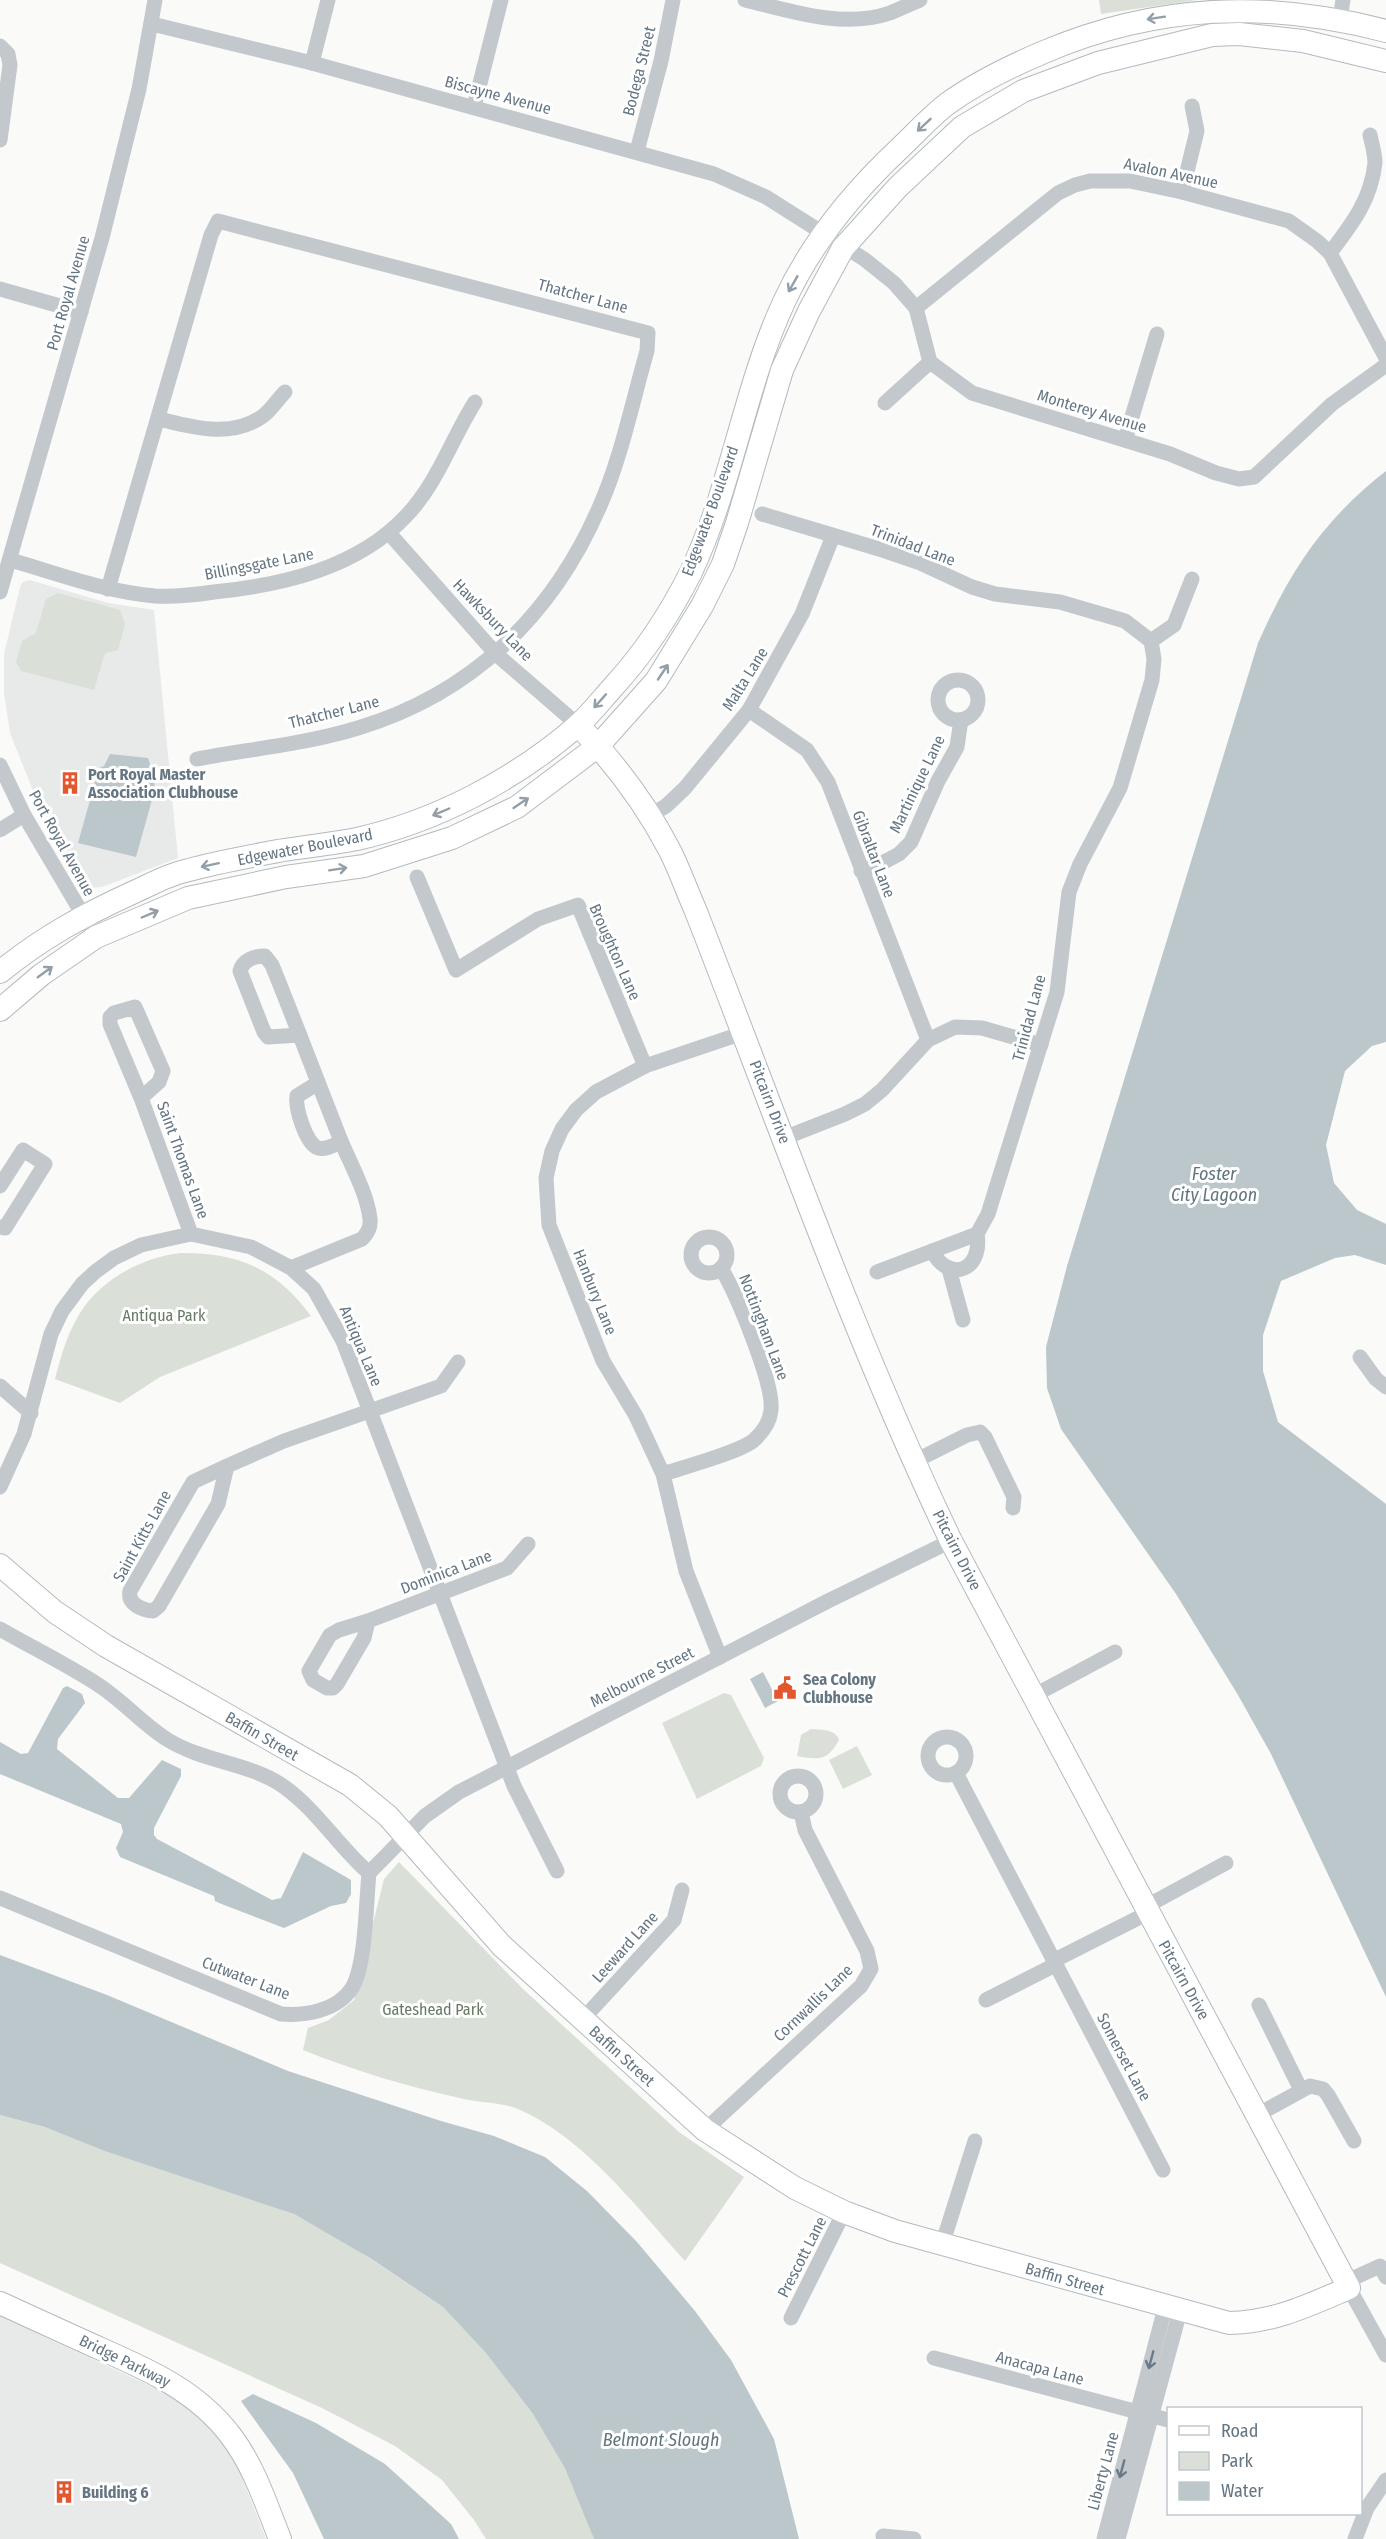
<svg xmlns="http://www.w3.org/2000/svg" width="1386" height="2539" font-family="'Fira Sans Condensed',sans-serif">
  <rect width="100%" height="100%" fill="#fafaf8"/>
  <g fill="#e8e9e9">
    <polygon points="30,580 108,603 154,610 178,858 102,887 90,888 83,882 36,798 10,733 4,693 4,654 20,587 23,582"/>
    <polygon points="0,2313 47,2338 168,2394 201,2417 224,2443 236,2461 266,2539 0,2539"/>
  </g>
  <g fill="#dadfd7">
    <polygon points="1099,0 1197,0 1101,14"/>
    <polygon points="58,593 120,610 125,624 118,650 105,653 94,690 21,671 16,662 22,641 36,633 46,599"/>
    <path d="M181,1253C240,1253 276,1269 311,1316L160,1377L120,1403L55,1379C61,1356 67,1334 80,1313C101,1279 143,1257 181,1253Z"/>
    <polygon points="724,1693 731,1695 764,1758 761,1766 697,1799 662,1723"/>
    <path d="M811,1729C821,1730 836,1729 839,1740C827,1761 820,1760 797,1756L801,1735Z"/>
    <polygon points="857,1746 872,1775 843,1789 829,1760"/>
    <path d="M399,1862L523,1989L679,2132L744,2177L685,2261C638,2209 584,2137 518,2109C501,2102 481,2103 464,2099C409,2087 355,2071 303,2050L308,2028L329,2020L354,2000L384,1879Z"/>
    <polygon points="0,2115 45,2127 294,2214 356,2249 443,2307 487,2354 533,2414 567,2467 594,2539 486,2539 474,2520 442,2480 395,2446 322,2408 0,2263"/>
  </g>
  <g fill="#bbc7cb">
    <path d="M1386,471V1042L1372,1046L1345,1071L1326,1145L1334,1183L1357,1210L1386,1224V1265L1355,1255L1335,1258L1281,1281L1263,1335V1371L1278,1422L1386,1504V1997L1271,1754L1238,1695L1176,1594L1061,1429L1047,1388L1046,1347L1067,1266L1258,643C1290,571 1323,520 1386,471Z"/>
    <polygon points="110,754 148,758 150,764 146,776 154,781 155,789 136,857 78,843 99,768 104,766"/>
    <polygon points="763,1672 778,1701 765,1708 750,1679"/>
    <polygon points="67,1686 82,1694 85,1703 58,1739 57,1749 118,1798 129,1798 162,1760 181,1769 181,1776 154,1828 154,1835 157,1839 272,1900 281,1898 303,1852 351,1880 351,1894 346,1903 331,1906 284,1928 219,1903 215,1901 214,1896 120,1857 116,1848 123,1832 121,1824 0,1774 0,1742 21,1754 28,1753 63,1688"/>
    <polygon points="0,1955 107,1995 288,2071 441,2121 494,2136 545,2157 587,2191 637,2242 695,2311 731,2360 774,2439 799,2539 594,2539 565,2468 533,2414 486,2353 443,2307 370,2258 294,2214 105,2151 45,2127 0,2115"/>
    <polygon points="253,2394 316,2423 385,2464 451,2524 459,2539 324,2539 293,2473 241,2401"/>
  </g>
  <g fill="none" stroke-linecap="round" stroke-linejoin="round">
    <g stroke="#b3babf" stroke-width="24">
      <g id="secondary">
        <path d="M0,972C43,937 84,915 134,892C150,885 167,875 185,871C217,862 251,856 284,850C308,846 333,844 357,839C437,821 514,780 576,727C590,715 602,699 614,686C644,653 671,612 691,572C732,486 744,388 784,302C811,243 853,192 900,148C915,134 930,117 947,104C976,83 1011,66 1044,52C1157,4 1268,0 1386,31"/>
        <polyline points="0,1010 41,975 96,937 188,898 286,877 364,866 452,838 517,807 598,746 656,681 702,606 723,564 737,523 782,370 809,311 843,248 898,187 962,127 1023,91 1098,63 1212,35 1239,34 1303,41 1386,61"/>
        <path d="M0,1565L55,1612L106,1646L350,1785L388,1816L502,1946L705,2130L795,2188L844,2212L895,2231L1229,2323C1274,2322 1307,2306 1349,2288L951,1541C853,1336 778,1121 695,909C686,889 679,868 669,849C645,803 614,762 578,725"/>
        <path d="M0,2303C31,2317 61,2331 92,2345C144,2368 196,2389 231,2436C254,2466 266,2504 280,2539"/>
      </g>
    </g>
    <g stroke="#c3c8cc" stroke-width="15">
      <path d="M745,0C791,11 843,29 890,13C900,9 910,4 920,0"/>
      <polyline points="1340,19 1343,0"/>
      <polyline points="152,24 312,63 714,174 766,197 864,259 894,283 916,308 930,362 972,393 1170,454 1216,473 1239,479 1254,477 1332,404 1386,365"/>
      <polyline points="0,46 8,54 10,65 0,140"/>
      <polyline points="312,63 328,0"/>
      <polyline points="474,107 501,0"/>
      <polyline points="637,151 661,61 673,0"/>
      <polyline points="1182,192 1197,131 1192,106"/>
      <path d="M1330,253C1352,224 1371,200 1375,163C1375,154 1372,144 1370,135"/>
      <polyline points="0,289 81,312"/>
      <polyline points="916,308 1058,193 1075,185 1090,181 1130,181 1182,192 1289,221 1317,241 1330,253 1386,358"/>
      <polyline points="885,403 930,362"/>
      <path d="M159,419C192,427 231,439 263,416C271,410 278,399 285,392"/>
      <polyline points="1125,440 1157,334"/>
      <polyline points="762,514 879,549 920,563 972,587 995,594 1060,602 1125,621 1151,641"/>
      <polyline points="389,533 496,654 578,725"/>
      <path d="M10,560C57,573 105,592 155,596C174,597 194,595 214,592C283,585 358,568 407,515C438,482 451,440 475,402"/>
      <path d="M108,589L211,235L218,221L648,333L647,351C632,403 621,459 599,508C552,616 471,694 358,728C306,744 250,749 197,759"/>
      <polyline points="0,592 102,238 139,89 155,0"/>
      <circle cx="958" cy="700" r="20"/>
      <polyline points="749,710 807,750 828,782 928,1040"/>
      <polyline points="0,765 24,815 96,937"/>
      <polyline points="649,816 666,806 685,788 749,710 802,614 833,536"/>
      <polyline points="0,830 24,815"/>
      <polyline points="861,871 886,861 899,854 911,842 938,781 957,747 961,720"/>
      <polyline points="417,877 456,970 538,919 578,905 645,1066"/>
      <path d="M318,1083L297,1096C295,1108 306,1144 318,1148C326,1150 334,1145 341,1142"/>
      <polyline points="141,1098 159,1082 163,1071 135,1007 114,1013 110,1017 110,1024 141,1098 191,1234"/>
      <polyline points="784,1138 845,1114 865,1104 882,1090 928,1040 955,1027 982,1028 1041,1045"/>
      <polyline points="0,1186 23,1150 45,1164 5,1228 0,1227"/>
      <circle cx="709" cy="1255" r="18"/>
      <path d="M932,1251C950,1284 983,1270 977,1234"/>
      <path d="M291,1268L362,1239C368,1233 371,1227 370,1219C367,1193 351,1165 341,1141C318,1083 296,1024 272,965L265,956C254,956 243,960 240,971L264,1032L268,1037L300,1035"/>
      <polyline points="949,1269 963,1320"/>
      <polyline points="877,1272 977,1234 988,1214 1057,992 1069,892 1080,864 1120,788 1152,680 1154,659 1151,641 1174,625 1192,579"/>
      <polyline points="1360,1357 1376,1379 1386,1387"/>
      <polyline points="0,1386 31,1413"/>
      <polyline points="913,1462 967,1435 980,1432 985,1437 1014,1497 1013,1508"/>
      <path d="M227,1466L193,1482L130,1591C127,1604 142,1610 153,1611L159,1606L218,1504L227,1466L284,1441L441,1386L458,1362"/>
      <path d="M663,1474C684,1467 737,1453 753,1441C762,1433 770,1423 771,1410C774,1383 736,1293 721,1268"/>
      <polyline points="0,1487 24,1434 51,1334 62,1311 82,1284 95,1272 114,1258 141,1245 191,1234 251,1247 291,1268 314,1289 343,1341 514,1786 557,1871"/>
      <polyline points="368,1621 364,1638 337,1684 333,1688 327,1688 313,1680 309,1671 330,1635 339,1630 368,1621 507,1568 528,1544"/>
      <path d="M0,1629C33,1648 68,1665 100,1686C124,1702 144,1725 168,1740C204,1762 250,1763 283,1786C317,1810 338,1846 369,1873C366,1902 366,1965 352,1988C337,2011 305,2016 281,2014L0,1898"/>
      <polyline points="720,1657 686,1571 663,1474 636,1416 603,1361 549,1225 546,1178 552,1151 562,1129 576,1110 596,1092 645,1066 743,1033"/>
      <polyline points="1033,1696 1115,1652"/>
      <circle cx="947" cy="1756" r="19"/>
      <polyline points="956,1773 1163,2170"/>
      <circle cx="798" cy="1794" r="18"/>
      <polyline points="369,1873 425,1816 459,1792 828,1601 951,1541"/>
      <polyline points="1145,1907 1226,1863"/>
      <polyline points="1053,1961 1148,1913"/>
      <polyline points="986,2000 1055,1965"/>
      <polyline points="1259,2005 1301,2090"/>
      <polyline points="582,2020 674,1920 682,1890"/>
      <polyline points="1257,2115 1310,2086 1323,2089 1328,2095 1354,2141"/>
      <polyline points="705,2130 861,1986 871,1969 867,1951 805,1830 801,1812"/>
      <polyline points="942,2245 975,2141"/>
      <polyline points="1345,2282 1380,2266 1386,2277"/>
      <polyline points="1349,2288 1386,2355"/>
      <polyline points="791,2318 844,2212"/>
      <polyline points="934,2358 1168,2420"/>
      <polyline points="883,2536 914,2539"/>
      <polyline points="1104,2539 1165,2308"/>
      <polyline points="1118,2539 1180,2311"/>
      <polyline points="1355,2539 1367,2508 1386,2480"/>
    </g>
    <use href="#secondary" stroke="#fff" stroke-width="22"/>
  </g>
  <defs><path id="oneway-shaft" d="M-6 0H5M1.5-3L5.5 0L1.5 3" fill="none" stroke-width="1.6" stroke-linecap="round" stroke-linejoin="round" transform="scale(1.5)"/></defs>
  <g stroke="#939fa8">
    <use href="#oneway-shaft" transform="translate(1156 18) rotate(171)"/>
    <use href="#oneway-shaft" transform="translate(924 125) rotate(137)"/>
    <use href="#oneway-shaft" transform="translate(793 284) rotate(120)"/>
    <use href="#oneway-shaft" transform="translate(663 672) rotate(-56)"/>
    <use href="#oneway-shaft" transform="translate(600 701) rotate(132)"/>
    <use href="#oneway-shaft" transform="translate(521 803) rotate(-34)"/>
    <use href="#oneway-shaft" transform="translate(441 812) rotate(157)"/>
    <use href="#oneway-shaft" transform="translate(210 865) rotate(168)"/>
    <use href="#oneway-shaft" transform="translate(338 869) rotate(-9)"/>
    <use href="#oneway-shaft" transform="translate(150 914) rotate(-23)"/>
    <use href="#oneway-shaft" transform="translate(45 972) rotate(-36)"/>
  </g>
  <g stroke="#6a7a87">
    <use href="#oneway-shaft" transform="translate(1151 2360) rotate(105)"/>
    <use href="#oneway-shaft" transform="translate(1122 2469) rotate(105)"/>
  </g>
  <defs>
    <g id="building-bare" transform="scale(1.8)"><path d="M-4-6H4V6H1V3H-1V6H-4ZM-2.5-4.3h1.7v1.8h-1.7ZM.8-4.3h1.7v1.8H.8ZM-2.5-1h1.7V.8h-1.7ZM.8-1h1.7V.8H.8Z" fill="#e4572e" stroke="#fff" stroke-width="2.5" paint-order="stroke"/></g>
    <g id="civic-bare" transform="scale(1.8)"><path d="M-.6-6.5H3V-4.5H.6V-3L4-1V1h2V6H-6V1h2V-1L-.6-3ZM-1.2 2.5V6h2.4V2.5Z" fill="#e4572e" stroke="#fff" stroke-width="2.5" paint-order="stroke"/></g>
  </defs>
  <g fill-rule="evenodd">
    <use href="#building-bare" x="70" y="783"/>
    <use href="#civic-bare" x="785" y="1688"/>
    <use href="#building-bare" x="64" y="2492"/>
  </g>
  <g text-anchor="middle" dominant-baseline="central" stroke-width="6" stroke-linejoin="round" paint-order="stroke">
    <g font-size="16" fill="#657683" stroke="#fff">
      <text transform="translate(639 71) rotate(-76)">Bodega Street</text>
      <text transform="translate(498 95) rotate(15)">Biscayne Avenue</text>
      <text transform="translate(1171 173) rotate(12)">Avalon Avenue</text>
      <text transform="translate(68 293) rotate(-74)">Port Royal Avenue</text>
      <text transform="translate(583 296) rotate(15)">Thatcher Lane</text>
      <text transform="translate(1092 411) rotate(17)">Monterey Avenue</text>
      <text transform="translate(710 511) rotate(-70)">Edgewater Boulevard</text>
      <text transform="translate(913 545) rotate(21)">Trinidad Lane</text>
      <text transform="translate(259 564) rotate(-11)">Billingsgate Lane</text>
      <text transform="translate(493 620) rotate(46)">Hawksbury Lane</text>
      <text transform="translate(745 679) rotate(-58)">Malta Lane</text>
      <text transform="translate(334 712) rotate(-14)">Thatcher Lane</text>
      <text transform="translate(917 784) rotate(-64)">Martinique Lane</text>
      <text transform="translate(62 843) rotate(61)">Port Royal Avenue</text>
      <text transform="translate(305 847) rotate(-11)">Edgewater Boulevard</text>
      <text transform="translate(874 854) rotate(69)">Gibraltar Lane</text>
      <text transform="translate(615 952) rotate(66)">Broughton Lane</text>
      <text transform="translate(1029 1018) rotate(-75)">Trinidad Lane</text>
      <text transform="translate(770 1102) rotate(69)">Pitcairn Drive</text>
      <text transform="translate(183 1160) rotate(70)">Saint Thomas Lane</text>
      <text transform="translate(595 1292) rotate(68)">Hanbury Lane</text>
      <text transform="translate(764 1327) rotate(69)">Nottingham Lane</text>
      <text transform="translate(361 1346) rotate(67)">Antiqua Lane</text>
      <text transform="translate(142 1536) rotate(-61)">Saint Kitts Lane</text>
      <text transform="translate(957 1550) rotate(63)">Pitcairn Drive</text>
      <text transform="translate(446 1572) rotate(-21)">Dominica Lane</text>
      <text transform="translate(642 1677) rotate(-27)">Melbourne Street</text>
      <text transform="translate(262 1736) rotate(30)">Baffin Street</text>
      <text transform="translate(625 1947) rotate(-48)">Leeward Lane</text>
      <text transform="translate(246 1978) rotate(21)">Cutwater Lane</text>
      <text transform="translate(1184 1980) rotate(61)">Pitcairn Drive</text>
      <text transform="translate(813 2003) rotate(-44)">Cornwallis Lane</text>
      <text transform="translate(622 2056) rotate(42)">Baffin Street</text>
      <text transform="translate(1124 2057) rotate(62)">Somerset Lane</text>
      <text transform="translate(802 2257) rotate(-63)">Prescott Lane</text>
      <text transform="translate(1065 2279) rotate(16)">Baffin Street</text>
      <text transform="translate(125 2361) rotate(26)">Bridge Parkway</text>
      <text transform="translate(1040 2368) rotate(15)">Anacapa Lane</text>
      <text transform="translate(1103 2471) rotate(-75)">Liberty Lane</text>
    </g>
    <g font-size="16" font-weight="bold" fill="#657683" stroke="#fff" text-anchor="start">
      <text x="88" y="774">Port Royal Master<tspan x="88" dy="18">Association Clubhouse</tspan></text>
      <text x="803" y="1679">Sea Colony<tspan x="803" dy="18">Clubhouse</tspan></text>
      <text x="82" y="2492">Building 6</text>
    </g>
    <g font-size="16" fill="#687a64" stroke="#fff">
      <text x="164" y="1315">Antiqua Park</text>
      <text x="433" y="2009">Gateshead Park</text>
    </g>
    <g font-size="18" font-style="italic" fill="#60757c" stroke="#fff">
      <text x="1214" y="1174">Foster<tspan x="1214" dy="21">City Lagoon</tspan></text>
      <text x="661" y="2440">Belmont Slough</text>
    </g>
  </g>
  <rect x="1167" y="2407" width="195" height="108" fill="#ffffff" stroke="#c1c8cd" stroke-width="1.5"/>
  <rect x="1179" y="2426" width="30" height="9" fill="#ffffff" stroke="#c1c8cd" stroke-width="1.5"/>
  <text x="1221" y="2437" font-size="18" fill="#657683">Road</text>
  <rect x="1179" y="2452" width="30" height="18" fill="#dadfd7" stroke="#c1c8cd" stroke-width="1.5"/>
  <text x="1221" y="2467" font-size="18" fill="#657683">Park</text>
  <rect x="1179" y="2482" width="30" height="18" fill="#bbc7cb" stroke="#c1c8cd" stroke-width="1.5"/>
  <text x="1221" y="2497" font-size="18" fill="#657683">Water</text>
</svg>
